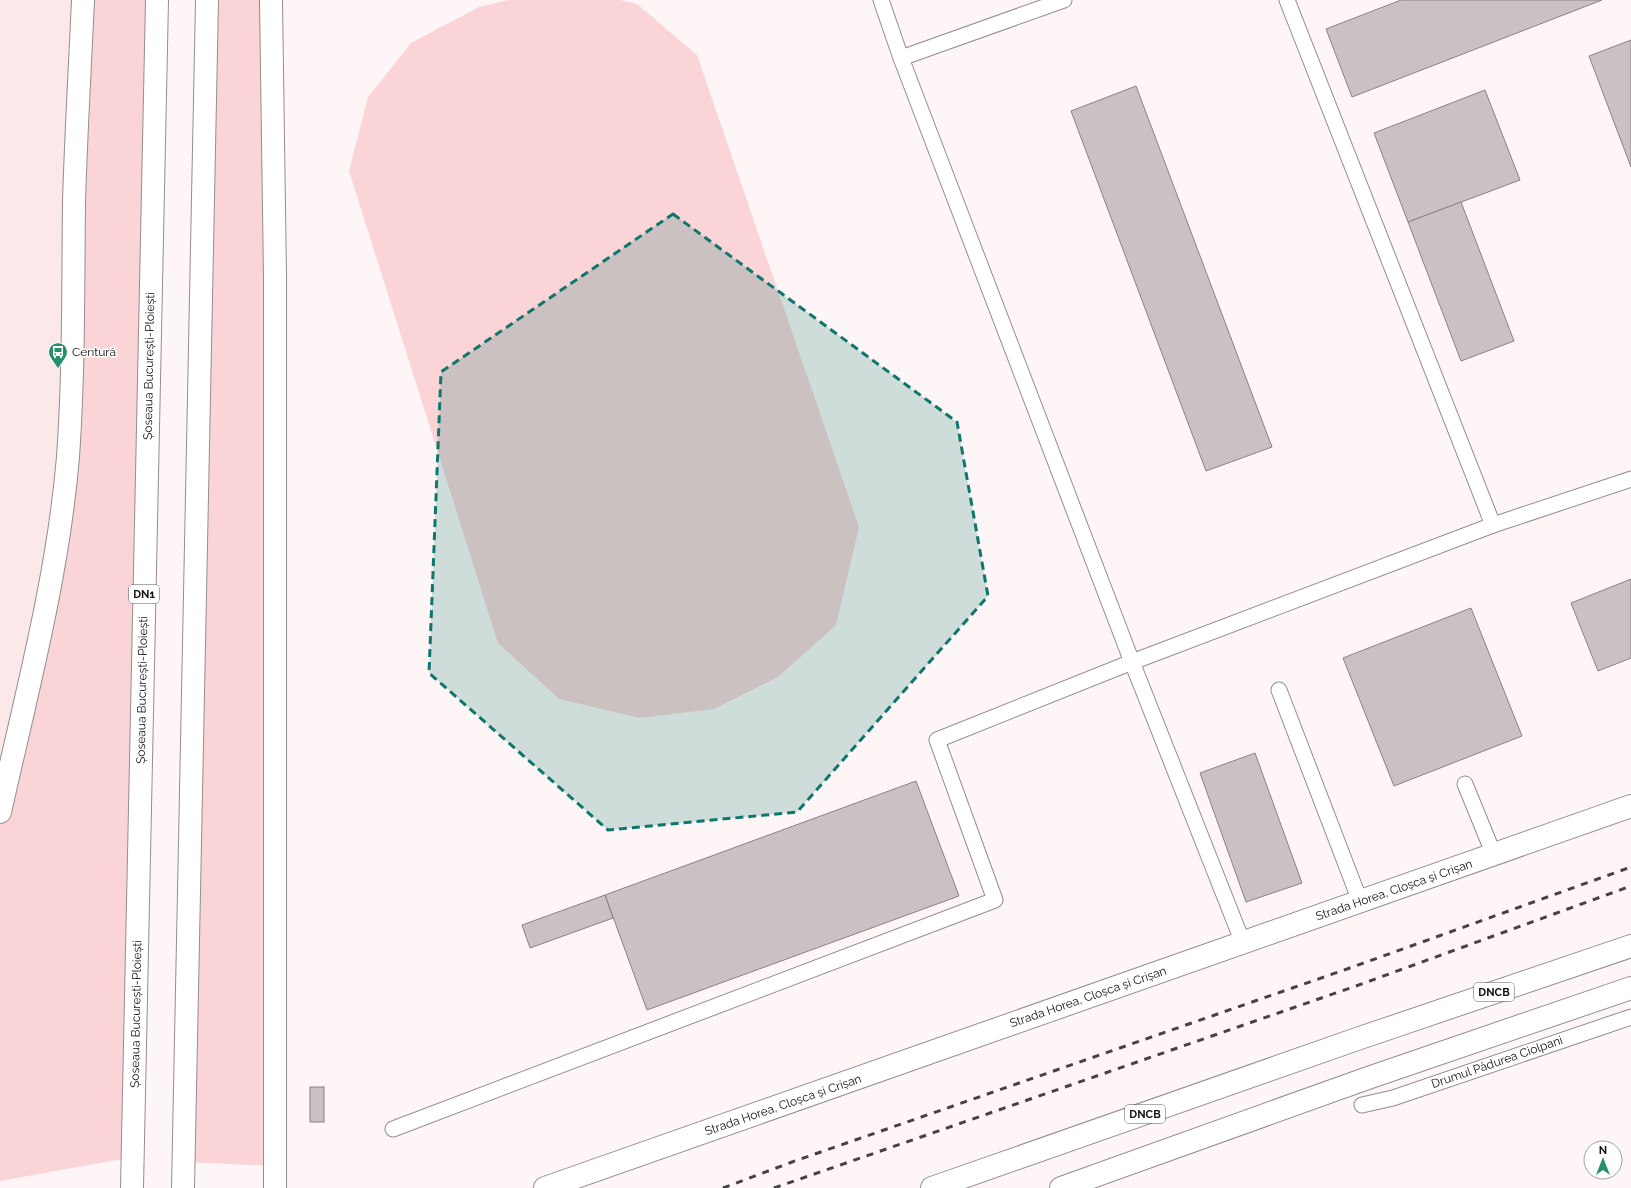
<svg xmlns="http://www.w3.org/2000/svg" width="1631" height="1188" font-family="Raleway,sans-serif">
  <rect width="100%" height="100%" fill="#fef6f6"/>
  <polygon fill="#fbe8e9" points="0,0 83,0 68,457 0,812"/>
  <g fill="#fad4d6">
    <polygon points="83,0 157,0 133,1157 0,1181 0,812 60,522"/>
    <polygon points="208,0 271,0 274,1166 184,1162"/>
    <polygon points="508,0 620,0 637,4 697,55 859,527 836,625 778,677 714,709 640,718 559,699 498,643 349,171 368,97 411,43 479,7"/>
  </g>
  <g fill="#cbc1c2" stroke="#8a8282">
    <polygon points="1401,0 1602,0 1352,97 1326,29"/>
    <polygon points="1631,40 1631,167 1589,56"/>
    <polygon points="1136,86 1272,447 1206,471 1071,111"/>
    <polygon points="1485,90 1520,180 1408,222 1374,133"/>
    <polygon points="1461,202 1514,341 1461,361 1408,222"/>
    <polygon points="1631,579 1631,658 1598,671 1571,603"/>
    <polygon points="1471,608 1522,736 1394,786 1343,658"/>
    <polygon points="1255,753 1302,883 1246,902 1200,773"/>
    <polygon points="916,781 959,896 647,1010 605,895"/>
    <polygon points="605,895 613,918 530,948 522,925"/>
    <rect x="310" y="1087" width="14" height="35"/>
  </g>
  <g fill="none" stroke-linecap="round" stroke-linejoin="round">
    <g stroke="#958d8d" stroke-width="17">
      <g id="service">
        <polyline points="881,0 901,58 1132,662 1243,943"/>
        <polyline points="1287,0 1493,525"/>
        <polyline points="901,58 1064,0"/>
        <polyline points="1279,690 1360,901"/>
        <polyline points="1465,784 1494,855"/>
        <polyline points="1362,1105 1393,1098 1631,1017"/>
        <polyline points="393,1129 995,900 937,740 1132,662 1493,525 1631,479"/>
      </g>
    </g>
    <g stroke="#958d8d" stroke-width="24">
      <g id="tertiary">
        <polyline points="271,0 275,277 275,1188"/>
        <path d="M0,812C26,695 58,577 68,457C74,372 73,286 74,202C76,134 80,67 83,0"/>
        <polyline points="545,1188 1631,806"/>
      </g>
    </g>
    <g stroke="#958d8d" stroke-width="24">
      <g id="primary">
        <polyline points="932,1188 1357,1039 1631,946"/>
        <polyline points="1061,1188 1368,1078 1631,988"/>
      </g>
    </g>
    <g stroke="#958d8d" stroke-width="24">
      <g id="trunk">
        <polyline points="132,1188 157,0"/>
        <polyline points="183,1188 207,0"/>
      </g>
    </g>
    <use href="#service" stroke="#fff" stroke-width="15"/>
    <use href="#tertiary" stroke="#fff" stroke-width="22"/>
    <use href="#primary" stroke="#fff" stroke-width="22"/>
    <use href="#trunk" stroke="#fff" stroke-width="22"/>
    <g stroke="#474343" stroke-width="3" stroke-dasharray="7 7" stroke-linecap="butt">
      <polyline points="723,1188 792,1162 1347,969 1631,867"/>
      <polyline points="774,1188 1356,986 1631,886"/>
    </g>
  </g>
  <path fill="#0f766e" fill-opacity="0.2" stroke="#0f766e" stroke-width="3" stroke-dasharray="8 5" stroke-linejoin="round" d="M673,214L957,422L988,596L797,812L608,830L429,673L441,372Z"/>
  <defs>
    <g id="bus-pin" transform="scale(1)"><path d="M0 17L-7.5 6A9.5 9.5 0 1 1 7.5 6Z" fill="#288f6c" stroke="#fff"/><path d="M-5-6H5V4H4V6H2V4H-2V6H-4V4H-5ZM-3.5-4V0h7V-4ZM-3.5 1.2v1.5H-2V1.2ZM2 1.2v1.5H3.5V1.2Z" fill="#fff"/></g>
  </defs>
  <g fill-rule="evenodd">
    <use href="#bus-pin" x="58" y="352"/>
  </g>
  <g text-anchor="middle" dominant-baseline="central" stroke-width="3" stroke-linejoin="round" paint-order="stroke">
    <g fill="#fff" stroke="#5a5858" stroke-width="1">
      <rect x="129" y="585" width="30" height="18" rx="3"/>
      <rect x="1474" y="983" width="40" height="18" rx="3"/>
      <rect x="1125" y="1105" width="40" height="18" rx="3"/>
    </g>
    <g font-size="11" font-weight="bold" fill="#131010">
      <text x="144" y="594">DN1</text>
      <text x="1494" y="992">DNCB</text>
      <text x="1145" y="1114">DNCB</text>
    </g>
    <g font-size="12" fill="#131010" stroke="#fff" text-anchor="start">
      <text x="72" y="352">Centură</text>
    </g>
    <g font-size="12" fill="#131010" stroke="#fff">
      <text transform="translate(149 366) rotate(-89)">Șoseaua București-Ploiești</text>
      <text transform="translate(142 690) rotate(-89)">Șoseaua București-Ploiești</text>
      <text transform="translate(1394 890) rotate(-19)">Strada Horea, Cloșca și Crișan</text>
      <text transform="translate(1088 997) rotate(-19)">Strada Horea, Cloșca și Crișan</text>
      <text transform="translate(136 1014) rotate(-89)">Șoseaua București-Ploiești</text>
      <text transform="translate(1497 1062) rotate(-19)">Drumul Pădurea Ciolpani</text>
      <text transform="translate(783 1105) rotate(-19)">Strada Horea, Cloșca și Crișan</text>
    </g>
  </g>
  <g transform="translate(1603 1160)"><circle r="19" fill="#ffffff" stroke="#a19f9f"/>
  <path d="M0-3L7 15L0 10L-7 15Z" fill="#288f6c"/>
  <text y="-6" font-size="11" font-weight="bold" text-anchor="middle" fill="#131010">N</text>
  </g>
</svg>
